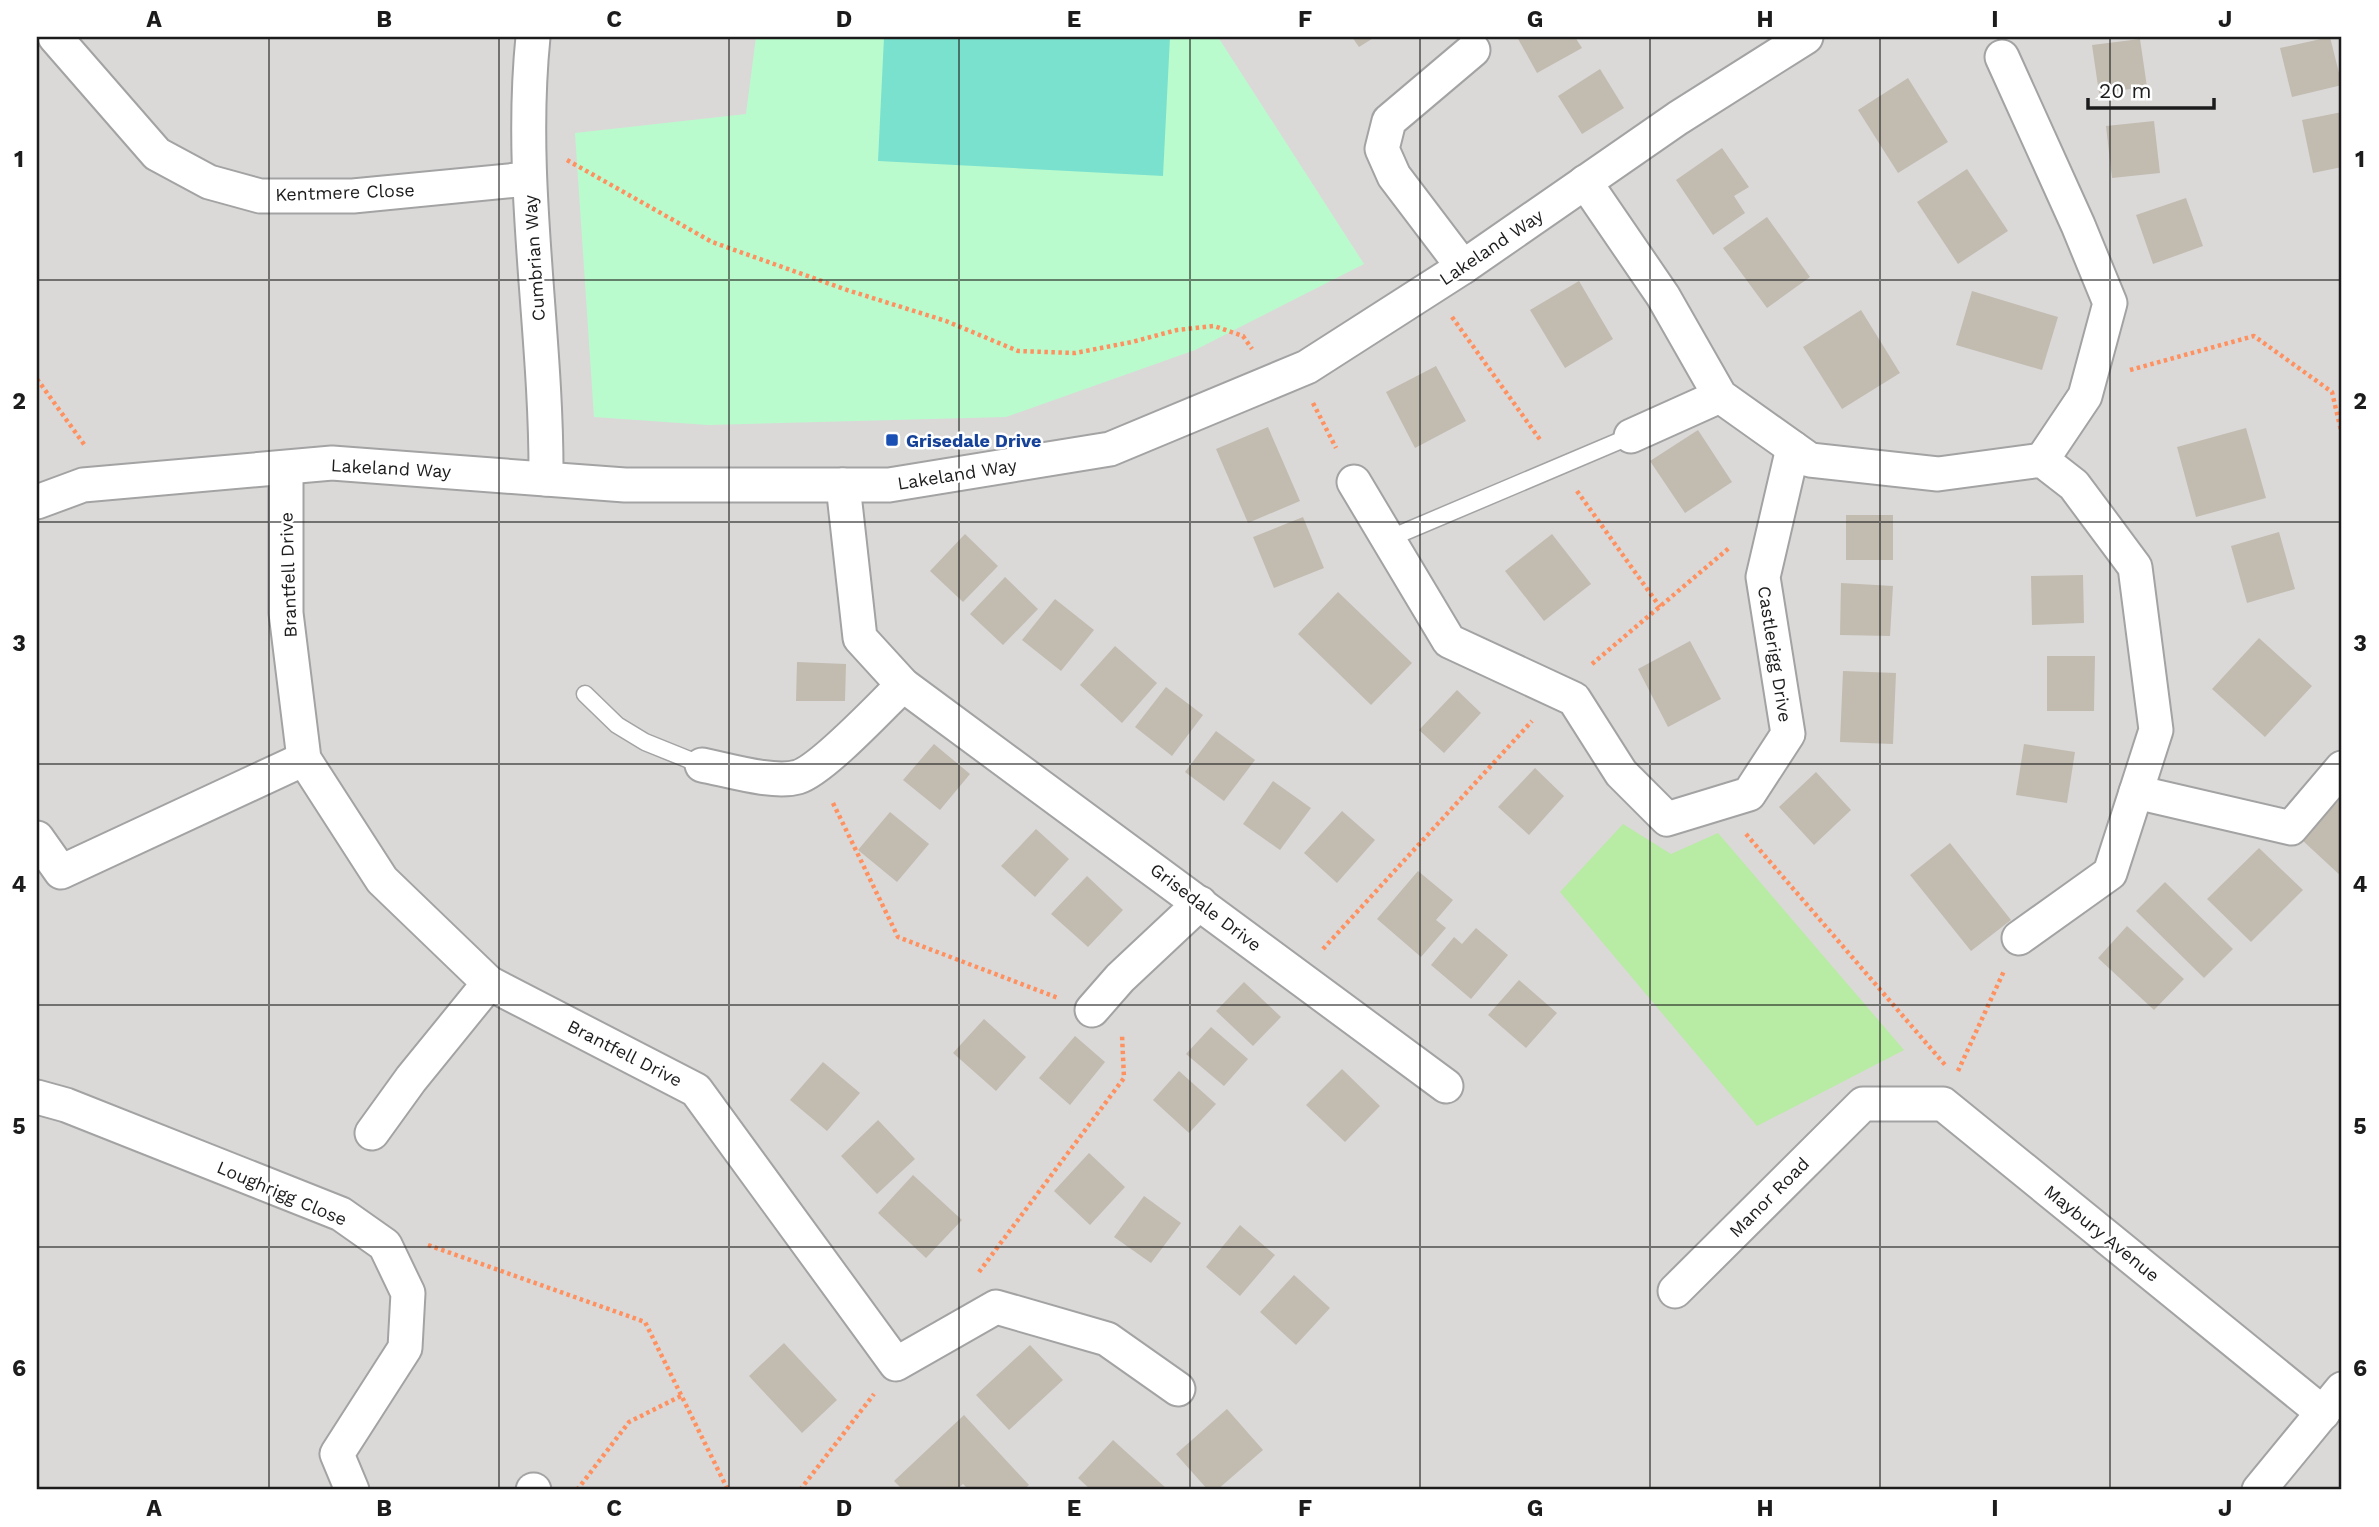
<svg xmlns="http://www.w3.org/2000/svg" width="2379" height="1527" font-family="'Work Sans',sans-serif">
  <rect width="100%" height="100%" fill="#eeece0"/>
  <rect fill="#dad9d8" x="37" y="37" width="2305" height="1453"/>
  <polygon fill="#b8eba3" points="1623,824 1671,854 1718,833 1904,1050 1757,1126 1560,892"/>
  <polygon fill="#bafbcd" points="756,37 1218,37 1364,264 1195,350 1006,417 708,425 594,417 575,133 746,114"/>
  <polygon fill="#7ae1cf" points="884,37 1170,37 1163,176 878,161"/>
  <g fill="#c2bbb0">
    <polygon points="1352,37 1375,37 1359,47"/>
    <polygon points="1517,37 1575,37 1582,48 1537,73"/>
    <polygon points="2330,37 2342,85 2292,97 2280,48"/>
    <polygon points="2140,39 2147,87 2099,93 2092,45"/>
    <polygon points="1600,69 1624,108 1582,134 1558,96"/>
    <polygon points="1908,78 1948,142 1898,173 1858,110"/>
    <polygon points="2342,112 2342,167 2313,173 2302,120"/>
    <polygon points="2154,121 2160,173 2112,178 2106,126"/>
    <polygon points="1722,148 1749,187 1734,196 1745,213 1713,235 1676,180"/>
    <polygon points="1967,169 2008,231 1958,264 1917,202"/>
    <polygon points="2186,198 2203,246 2153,264 2136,215"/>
    <polygon points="1767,217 1810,277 1767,308 1723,248"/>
    <polygon points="1579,281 1613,339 1565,368 1530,310"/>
    <polygon points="1972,291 2058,317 2042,370 1956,345"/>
    <polygon points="1861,310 1900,373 1842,409 1803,347"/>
    <polygon points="1436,366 1466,421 1415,448 1386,392"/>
    <polygon points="1268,427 1300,501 1248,523 1216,449"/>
    <polygon points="2246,428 2266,498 2196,517 2177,447"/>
    <polygon points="1698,430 1732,482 1685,513 1650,461"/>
    <rect x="1846" y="515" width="47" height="45"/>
    <polygon points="1303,517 1324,568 1274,588 1253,537"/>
    <polygon points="2279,532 2295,589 2247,603 2231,546"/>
    <polygon points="965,534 998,566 963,602 930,571"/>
    <polygon points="1552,534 1591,584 1544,621 1505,571"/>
    <polygon points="2083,575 2084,623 2032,625 2031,576"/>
    <polygon points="1005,577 1038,609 1003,645 970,614"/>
    <polygon points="1841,583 1893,586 1890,636 1840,635"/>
    <polygon points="1338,592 1412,663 1371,705 1298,634"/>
    <polygon points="1055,599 1094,630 1061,671 1022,640"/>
    <polygon points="2259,638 2312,686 2265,737 2212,689"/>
    <polygon points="1690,641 1721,699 1668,727 1638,669"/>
    <polygon points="1115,646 1157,683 1122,723 1080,685"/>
    <polygon points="2047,656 2095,656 2094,711 2047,711"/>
    <polygon points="797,662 846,664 845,701 796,701"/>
    <polygon points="1843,671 1896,673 1893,744 1840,742"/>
    <polygon points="1166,687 1203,715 1172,756 1135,727"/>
    <polygon points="1457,690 1481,713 1444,753 1419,730"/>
    <polygon points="1216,731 1255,760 1224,801 1185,772"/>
    <polygon points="934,744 970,774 940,810 903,780"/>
    <polygon points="2024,744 2075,752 2067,803 2016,795"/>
    <polygon points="1535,768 1564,796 1529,835 1498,807"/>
    <polygon points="1816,772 1851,810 1814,845 1779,807"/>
    <polygon points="1273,781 1311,808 1280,850 1243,824"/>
    <polygon points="2342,797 2342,877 2302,840"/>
    <polygon points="1342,811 1375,840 1337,883 1304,853"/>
    <polygon points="890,812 929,844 897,882 858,850"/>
    <polygon points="1036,829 1069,859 1035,897 1001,866"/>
    <polygon points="1950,843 2011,920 1971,951 1910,875"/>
    <polygon points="2259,848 2303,890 2251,942 2207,899"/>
    <polygon points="1418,871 1453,900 1436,920 1446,928 1421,957 1377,919"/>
    <polygon points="1087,876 1123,910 1088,947 1051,914"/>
    <polygon points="2165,882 2233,949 2204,978 2136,911"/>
    <polygon points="2127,926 2184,979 2154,1010 2098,958"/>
    <polygon points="1476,928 1508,955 1471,999 1431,965 1454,937 1462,944"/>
    <polygon points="1519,980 1557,1013 1526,1048 1488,1015"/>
    <polygon points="1244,982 1281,1017 1253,1046 1216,1011"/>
    <polygon points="984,1019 1026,1057 996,1091 953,1053"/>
    <polygon points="1211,1027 1248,1059 1224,1086 1186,1054"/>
    <polygon points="1075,1036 1105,1062 1070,1105 1039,1078"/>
    <polygon points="823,1062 860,1093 827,1131 790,1100"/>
    <polygon points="1342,1069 1380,1106 1345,1142 1306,1105"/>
    <polygon points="1179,1071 1216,1104 1189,1133 1153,1100"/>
    <polygon points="878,1120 915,1159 877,1194 841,1156"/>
    <polygon points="1089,1153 1125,1187 1090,1225 1054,1191"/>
    <polygon points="913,1175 962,1220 926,1258 878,1213"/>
    <polygon points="1144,1196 1181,1223 1151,1263 1114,1237"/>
    <polygon points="1240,1225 1275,1255 1240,1296 1206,1267"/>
    <polygon points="1294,1275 1330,1308 1296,1345 1260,1312"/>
    <polygon points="784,1343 837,1400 802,1433 749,1376"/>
    <polygon points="1030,1345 1063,1380 1009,1430 976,1395"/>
    <polygon points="1227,1409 1263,1450 1217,1490 1208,1490 1176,1454"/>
    <polygon points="964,1415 1029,1485 1023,1490 969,1490 963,1484 956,1490 903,1490 894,1481"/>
    <polygon points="1113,1440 1167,1489 1166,1490 1091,1490 1078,1478"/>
  </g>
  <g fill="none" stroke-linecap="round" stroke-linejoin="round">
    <g stroke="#a3a3a3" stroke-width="19">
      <g id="lane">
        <polyline points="1388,539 1631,436"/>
        <polyline points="585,694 617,725 645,742 702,765"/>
      </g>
    </g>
    <g stroke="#a3a3a3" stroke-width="37">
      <g id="street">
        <polyline points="55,37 157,154 209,182 260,196 353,196 528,179"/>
        <path d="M533,37C518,184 547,331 546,479"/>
        <polyline points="2002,57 2078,225 2110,303 2085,396 2042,460"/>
        <polyline points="1585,182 1663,296 1720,396 1810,460 1938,474 2042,460 2074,485 2135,567 2156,730 2110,873 2019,938"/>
        <polyline points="1463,267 1394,176 1382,149 1389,121 1473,50"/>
        <polyline points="1631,436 1720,396"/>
        <polyline points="286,468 286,613 304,759 382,880 489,983 696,1090 896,1364 996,1307 1107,1339 1178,1389"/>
        <polyline points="1354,482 1449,641 1574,699 1621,773 1667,819 1749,794 1788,734 1763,577 1793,448"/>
        <polyline points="843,485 860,638 903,685 1446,1086"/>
        <polyline points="37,502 83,485 332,463 625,485 889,485 1110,449 1307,367 1463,267 1678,118 1806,37"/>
        <path d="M702,765C728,770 773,784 798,777C823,769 881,706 903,685"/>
        <polyline points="2136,792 2291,828 2342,768"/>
        <polyline points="37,838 61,872 304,759"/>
        <polyline points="1092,1010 1120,978 1200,903"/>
        <polyline points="37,1097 66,1105 341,1214 385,1245 408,1293 405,1348 337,1454 352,1490"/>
        <polyline points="372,1133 411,1079 489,983"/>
        <polyline points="1675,1291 1863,1104 1943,1104 2323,1413"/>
        <polyline points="533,1490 534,1490"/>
        <polyline points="2259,1490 2342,1389"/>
      </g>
    </g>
    <g stroke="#ff9160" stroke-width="4.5" stroke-dasharray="3.5 3.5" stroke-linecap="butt">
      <polyline points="567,160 712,242 847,290 946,321 1018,351 1075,353 1132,342 1177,330 1214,326 1243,336 1252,349"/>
      <polyline points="1452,317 1541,441"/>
      <polyline points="2130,370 2254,336 2332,392 2342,435"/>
      <polyline points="37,379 86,447"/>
      <polyline points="1313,403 1336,448"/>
      <polyline points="1577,491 1660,607"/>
      <polyline points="1592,664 1729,548"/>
      <polyline points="833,803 898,937 1058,998"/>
      <polyline points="1746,834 1946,1066"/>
      <polyline points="1323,949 1532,721"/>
      <polyline points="1958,1071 2004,971"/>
      <polyline points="428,1245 645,1322 728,1490"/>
      <polyline points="979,1272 1124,1078 1122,1035"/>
      <polyline points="577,1490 629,1422 681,1396"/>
      <polyline points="800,1490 874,1394"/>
    </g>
    <use href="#lane" stroke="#fff" stroke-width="16"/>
    <use href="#street" stroke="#fff" stroke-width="33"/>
  </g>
  <path fill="none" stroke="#1c1c1c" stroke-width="2" stroke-opacity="0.55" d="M269,37V1490M499,37V1490M729,37V1490M959,37V1490M1190,37V1490M1420,37V1490M1650,37V1490M1880,37V1490M2110,37V1490M37,280H2342M37,522H2342M37,764H2342M37,1005H2342M37,1247H2342"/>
  <rect fill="#1a4fb4" stroke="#fff" stroke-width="2.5" x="885" y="433" width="14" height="14" rx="3.5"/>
  <g text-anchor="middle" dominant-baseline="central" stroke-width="5" stroke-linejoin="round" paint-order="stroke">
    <g font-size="18" fill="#1c1c1c" stroke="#fff">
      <text transform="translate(345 192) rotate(-2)">Kentmere Close</text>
      <text transform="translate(1491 247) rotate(-34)">Lakeland Way</text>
      <text transform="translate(534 258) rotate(-94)">Cumbrian Way</text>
      <text transform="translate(391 468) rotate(3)">Lakeland Way</text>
      <text transform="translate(957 474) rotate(-9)">Lakeland Way</text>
      <text transform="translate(288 575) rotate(-92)">Brantfell Drive</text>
      <text transform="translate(1775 654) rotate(81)">Castlerigg Drive</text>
      <text transform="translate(1206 907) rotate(37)">Grisedale Drive</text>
      <text transform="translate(625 1053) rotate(27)">Brantfell Drive</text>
      <text transform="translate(282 1193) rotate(23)">Loughrigg Close</text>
      <text transform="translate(1769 1197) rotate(-45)">Manor Road</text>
      <text transform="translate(2102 1233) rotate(39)">Maybury Avenue</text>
    </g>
    <g font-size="18" font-weight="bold" fill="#164399" stroke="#fff" text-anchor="start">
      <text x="906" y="440">Grisedale Drive</text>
    </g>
  </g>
  <rect width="2379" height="1527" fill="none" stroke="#ffffff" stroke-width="77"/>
  <path d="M2088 98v10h126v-10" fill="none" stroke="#1c1c1c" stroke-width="3.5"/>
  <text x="2099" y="98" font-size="21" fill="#1c1c1c" stroke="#ffffff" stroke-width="5" paint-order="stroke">20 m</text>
  <rect x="38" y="38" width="2302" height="1450" fill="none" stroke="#1c1c1c" stroke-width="2.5"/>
  <g font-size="23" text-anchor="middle" font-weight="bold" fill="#1c1c1c">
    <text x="154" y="27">A</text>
    <text x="384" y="27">B</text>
    <text x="614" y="27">C</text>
    <text x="844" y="27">D</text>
    <text x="1074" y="27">E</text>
    <text x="1305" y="27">F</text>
    <text x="1535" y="27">G</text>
    <text x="1765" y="27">H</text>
    <text x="1995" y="27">I</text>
    <text x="2225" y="27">J</text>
    <text x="19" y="167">1</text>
    <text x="2360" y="167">1</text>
    <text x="19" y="409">2</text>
    <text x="2360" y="409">2</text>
    <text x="19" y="651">3</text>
    <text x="2360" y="651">3</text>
    <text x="19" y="892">4</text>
    <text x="2360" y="892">4</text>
    <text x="19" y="1134">5</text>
    <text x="2360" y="1134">5</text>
    <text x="19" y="1376">6</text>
    <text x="2360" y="1376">6</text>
    <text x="154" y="1516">A</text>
    <text x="384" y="1516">B</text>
    <text x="614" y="1516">C</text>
    <text x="844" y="1516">D</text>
    <text x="1074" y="1516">E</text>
    <text x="1305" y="1516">F</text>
    <text x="1535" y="1516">G</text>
    <text x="1765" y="1516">H</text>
    <text x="1995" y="1516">I</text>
    <text x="2225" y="1516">J</text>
  </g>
</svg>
